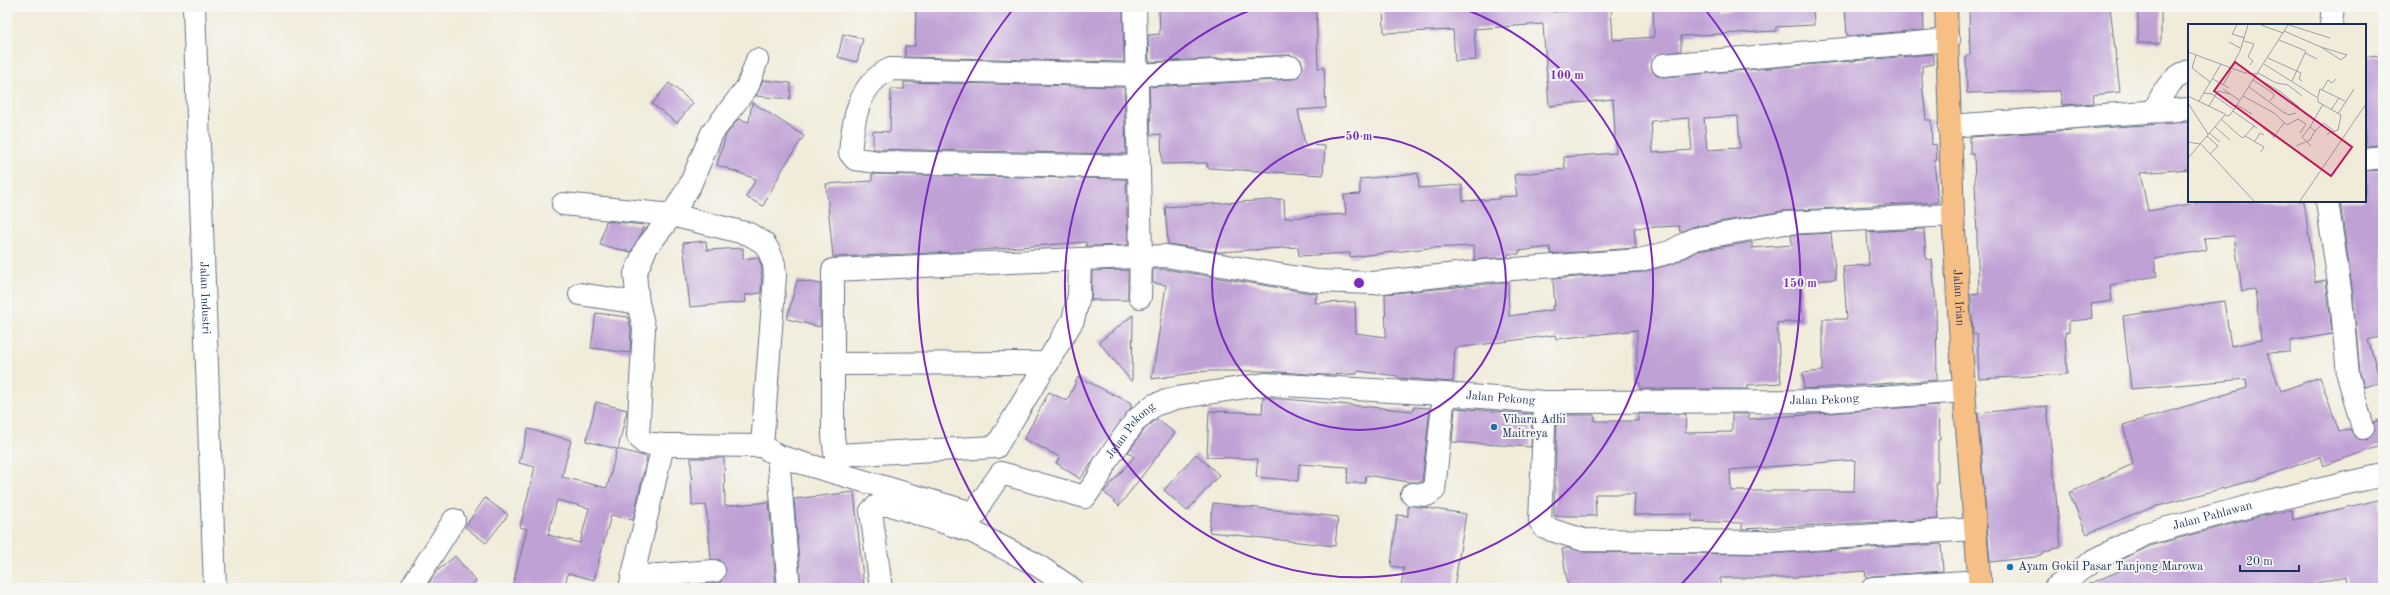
<svg xmlns="http://www.w3.org/2000/svg" width="2390" height="595" font-family="'Old Standard TT',serif">
  <rect width="100%" height="100%" fill="#f6f6f2"/>
  <filter id="ink" filterUnits="userSpaceOnUse"><feTurbulence type="fractalNoise" baseFrequency=".025" numOctaves="2"/><feDisplacementMap in="SourceGraphic" scale="8" xChannelSelector="R" yChannelSelector="G"/><feConvolveMatrix kernelMatrix="1 2 1 2 8 2 1 2 1" color-interpolation-filters="sRGB"/></filter>
  <filter id="wash" filterUnits="userSpaceOnUse"><feTurbulence type="fractalNoise" baseFrequency=".012" numOctaves="4" result="noise"/><feDisplacementMap in="SourceGraphic" scale="16" xChannelSelector="R" yChannelSelector="G"/><feGaussianBlur stdDeviation="0.9" result="paint"/><feColorMatrix in="noise" values="0 0 0 0 0 0 0 0 0 0 0 0 0 0 0 0 0 1.4 0 .05"/><feComposite in="paint" operator="in"/></filter>
  <g filter="url(#wash)">
    <rect width="100%" height="100%" fill="#f1ecda"/>
    <g id="blocks">
      <g fill="#c0a1d6" fill-rule="evenodd">
        <polygon points="916,7 1123,7 1124,62 905,57 905,46 915,46"/>
        <polygon points="1159,7 1316,7 1318,68 1324,68 1326,108 1298,110 1305,145 1325,146 1323,175 1208,168 1207,163 1162,164 1161,134 1151,135 1149,87 1292,79 1298,77 1303,67 1301,60 1290,55 1149,62 1148,35 1160,34"/>
        <path d="M1383,7H1555L1553,12L1611,8L1613,40L1654,37L1653,7H1718V11L1748,7H1813L1814,25L1776,27V31L1681,36V51L1656,55L1651,66L1653,72L1657,76L1664,77L1933,54L1934,64L1922,66V81L1926,120H1931L1932,145L1936,144L1937,160H1934L1938,202L1783,211L1692,227L1680,232L1679,226L1634,228L1636,248L1551,254L1550,247L1519,251V254H1508V257L1474,260V246L1429,248L1350,257V253L1299,256L1298,247L1219,252L1168,244L1165,207L1284,199L1285,218L1346,214L1344,195L1360,194V179L1418,173L1419,188L1462,185L1463,201L1499,199L1498,197L1517,196L1514,175L1565,169L1564,157L1616,153L1613,99L1549,106L1543,24L1474,29L1476,60L1455,61L1453,30L1384,33ZM1738,116L1740,148L1707,150L1704,118ZM1689,118L1692,150L1653,153L1651,121Z"/>
        <polygon points="1845,7 1923,7 1924,30 1847,36"/>
        <polygon points="1969,7 2110,7 2120,92 2093,95 2094,103 2062,105 2060,91 1967,93 1966,55 1970,55"/>
        <rect x="2138" y="7" width="23" height="36"/>
        <polygon points="843,34 863,39 857,62 838,57"/>
        <polygon points="2383,56 2383,145 2365,146 2365,57"/>
        <polygon points="763,80 791,83 790,99 756,96"/>
        <polygon points="904,82 1124,87 1126,154 873,149 873,131 890,132 891,89 904,89"/>
        <polygon points="669,83 693,103 677,123 652,104"/>
        <polygon points="752,102 804,136 782,170 763,206 746,197 756,179 717,165 726,135 738,119 749,122"/>
        <polygon points="2189,122 2189,169 2140,173 2148,211 2209,201 2304,201 2315,282 2326,280 2332,334 2290,341 2290,352 2267,353 2281,391 2320,377 2339,432 2350,429 2355,437 2367,440 2375,431 2374,422 2383,419 2383,445 2323,466 2320,457 2251,482 2250,481 2143,510 2087,534 2069,493 2133,464 2123,425 2247,388 2246,379 2131,389 2123,316 2224,301 2231,346 2261,340 2255,289 2242,291 2234,236 2204,238 2206,250 2154,259 2157,276 2110,285 2112,301 2091,304 2092,319 2069,321 2069,332 2065,332 2067,374 1979,379 1977,334 1973,335 1972,314 1971,294 1979,293 1974,154 1970,154 1970,137"/>
        <polygon points="2383,170 2383,336 2368,340 2381,382 2364,387 2360,373 2353,296 2340,201 2365,201 2365,171"/>
        <polygon points="872,174 1126,179 1128,245 1086,246 1086,242 954,252 833,257 826,184 872,181"/>
        <polygon points="606,221 644,225 641,234 631,252 600,245"/>
        <polygon points="1924,229 1926,260 1932,259 1936,305 1937,380 1804,389 1803,373 1823,371 1823,319 1847,319 1843,267 1869,265 1867,232"/>
        <polygon points="1831,233 1836,279 1801,282 1803,321 1777,323 1781,383 1748,385 1748,389 1640,389 1640,383 1637,383 1637,330 1556,339 1555,335 1455,348 1453,382 1398,378 1398,376 1357,371 1357,374 1324,375 1266,371 1207,371 1152,379 1166,285 1153,283 1153,269 1165,269 1317,294 1315,303 1355,302 1356,333 1386,337 1385,294 1508,282 1509,316 1553,310 1552,306 1555,306 1553,279 1641,272 1673,264 1698,251 1752,242 1752,248 1792,245 1791,235"/>
        <polygon points="706,241 707,250 743,248 743,259 758,257 762,267 761,293 745,295 746,302 690,307 683,243"/>
        <polygon points="1128,270 1128,300 1091,300 1092,271"/>
        <polygon points="797,280 820,284 820,327 787,319"/>
        <polygon points="596,313 628,317 631,329 630,353 591,348"/>
        <polygon points="1133,315 1132,382 1099,342"/>
        <polygon points="1078,377 1131,403 1131,408 1080,479 1056,463 1060,457 1024,439 1049,392 1067,401"/>
        <polygon points="1263,397 1413,411 1414,407 1430,408 1422,482 1409,482 1366,475 1365,483 1347,483 1348,467 1299,464 1298,481 1256,477 1258,459 1207,457 1209,411 1262,413"/>
        <path d="M596,402L627,410L618,449L647,457L633,520L611,515L594,580L568,573L564,588H512L527,529L520,527L535,467L519,463L528,429L571,440L562,477L607,488L617,449L586,441ZM557,500L589,508L580,543L548,535Z"/>
        <path d="M1939,405L1940,440H1938V484H1936L1939,519L1742,529V523L1692,521V514L1634,515L1635,494H1595L1596,516H1554L1557,415H1594L1595,421H1638V414H1686L1685,433L1732,432V414H1749V419ZM1855,460L1854,491H1731L1730,470Z"/>
        <polygon points="2047,406 2061,546 2035,557 1990,562 1978,413"/>
        <polygon points="1455,408 1532,414 1531,447 1452,442"/>
        <polygon points="1157,419 1175,433 1119,506 1104,492 1134,457 1128,452 1145,429"/>
        <polygon points="1196,454 1219,475 1187,511 1164,490"/>
        <polygon points="691,458 724,458 725,506 769,502 776,588 681,588 681,586 721,582 726,570 720,560 711,559 706,505 692,506"/>
        <polygon points="854,492 864,588 801,588 794,499"/>
        <polygon points="485,498 508,515 486,543 465,527"/>
        <polygon points="2378,500 2383,522 2383,588 2348,588 2347,576 2305,586 2306,588 2080,588 2126,568 2123,559 2150,546 2261,516 2292,510 2293,520"/>
        <polygon points="1213,503 1338,517 1335,546 1209,532"/>
        <polygon points="1408,505 1466,514 1454,588 1401,588 1404,568 1391,566 1397,515 1408,516"/>
        <polygon points="1941,544 1943,571 1872,576 1866,578 1865,571 1798,576 1798,578 1720,578 1720,588 1568,588 1562,549 1569,548 1584,552 1765,554"/>
        <polygon points="455,556 476,581 468,588 426,588 435,573"/>
      </g>
    </g>
  </g>
  <g filter="url(#ink)">
    <use href="#blocks" fill-opacity="0" stroke="#667189" stroke-width="1"/>
    <g fill="none" stroke-linecap="round" stroke-linejoin="round">
      <g stroke="#667189" stroke-width="24">
        <g id="minor">
          <path id="s1" d="M194,7L215,588"/>
          <polyline points="1135,7 1141,256 1140,297"/>
          <polyline points="2331,25 2333,7"/>
          <polyline points="1663,65 1949,40"/>
          <path d="M2154,111C2162,94 2170,77 2189,71"/>
          <polyline points="1949,126 2189,109"/>
          <polyline points="2365,159 2383,157"/>
          <path d="M1139,167L878,162L855,159L850,153C853,121 858,83 891,69L1136,75L1291,67"/>
          <polyline points="2327,201 2341,297 2348,375 2363,428"/>
          <polyline points="563,204 672,215 749,234 764,243 769,251 774,264 775,276 762,446"/>
          <polyline points="1080,259 833,270 833,435 835,453 837,455 996,447 1073,320 1079,296 1080,259 1166,256 1317,281 1373,283 1485,271 1640,260 1670,252 1694,239 1785,223 1953,215"/>
          <polyline points="580,294 638,303"/>
          <polyline points="833,364 1048,363"/>
          <polyline points="1545,402 1540,521 1545,528 1584,540 1765,542 1975,529"/>
          <polyline points="663,445 644,443 638,436 644,328 638,303 635,274 646,248 672,215 690,185 712,133 748,86 757,60"/>
          <path id="s2" d="M778,456L976,514L981,502L1001,473L1085,497L1099,477L1105,463L1136,420L1154,405L1176,398L1265,384L1444,394L1545,402L1827,401L1964,391"/>
          <polyline points="1412,494 1427,495 1434,490 1444,394"/>
          <polyline points="632,577 714,571"/>
          <polyline points="411,588 454,520"/>
          <polyline points="630,588 663,445 674,445 762,446 778,456 789,588"/>
          <polyline points="881,588 871,511 878,505 891,505 971,531 1037,565 1071,588"/>
          <polyline points="1873,588 1980,581"/>
          <path id="s3" d="M2055,588L2093,561L2145,534L2269,501L2383,475"/>
        </g>
      </g>
      <g stroke="#667189" stroke-width="24">
        <g id="major">
          <path id="s4" d="M1946,7L1953,215L1964,391L1980,588"/>
        </g>
      </g>
      <use href="#minor" stroke="#fff" stroke-width="22"/>
      <use href="#major" stroke="#f5bf86" stroke-width="22"/>
    </g>
  </g>
  <g fill="none" stroke="#7b2cbf" stroke-width="2">
    <circle cx="1359" cy="283" r="147"/>
    <path d="M1462 8A294 294 0 1 1 1256 8"/>
    <path d="M1039 587A441 441 0 0 1 1014 8M1704 8A441 441 0 0 1 1679 587"/>
  </g>
  <g fill="#1f6fb2" stroke="#f6f6f2" stroke-width="1.5">
    <circle cx="1494" cy="427" r="4"/>
    <circle cx="2010" cy="567" r="4"/>
  </g>
  <g text-anchor="middle" dominant-baseline="central" stroke-width="4" stroke-linejoin="round" paint-order="stroke">
    <g font-size="12" fill="#1b2f5e" stroke="#f6f6f2">
      <text stroke="none"><textPath href="#s1" startOffset="291">Jalan Industri</textPath></text>
      <text stroke="none"><textPath href="#s4" startOffset="291">Jalan Irian</textPath></text>
      <text stroke="none"><textPath href="#s2" startOffset="807">Jalan Pekong</textPath></text>
      <text stroke="none"><textPath href="#s2" startOffset="1131">Jalan Pekong</textPath></text>
      <text stroke="none"><textPath href="#s2" startOffset="423">Jalan Pekong</textPath></text>
      <text stroke="none"><textPath href="#s3" startOffset="175">Jalan Pahlawan</textPath></text>
    </g>
    <g font-size="12" fill="#1b2f5e" stroke="#f6f6f2" text-anchor="start">
      <text x="1502" y="420">Vihara Adhi<tspan x="1502" dy="14">Maitreya</tspan></text>
      <text x="2018" y="567">Ayam Gokil Pasar Tanjong Marowa</text>
    </g>
  </g>
  <g transform="translate(2188 24)">
    <rect width="178" height="178" fill="#f1ecda"/>
    <path fill="none" stroke="#9ba0a8" stroke-width="1" d="M49,1L44,10L57,14M73,1L95,9M101,1L142,14M96,7L133,23L153,36L159,31L133,23M91,16L118,27L104,57M56,17L66,20L60,33L65,37L62,41M41,18L52,24M0,28L57,49L69,50M117,29L129,35M8,31L4,44L22,58M80,34L113,49L111,55L114,57M76,40L130,74V78L153,91L150,106L139,110M43,44L52,27L60,1M70,49L88,59L100,61L114,72M67,53L93,68L111,83M25,55L41,64M65,56L85,69L86,72L82,77M35,61L43,47M61,63L95,88L101,91L108,89M35,65L51,76M134,66L140,56L144,59L148,55M15,69L24,70L45,85M0,72L37,90M55,72L86,89L99,101L110,95L118,100L112,109M130,73L132,65L157,77M11,77L33,40M0,79L20,110M135,80L122,103L127,107L136,99L147,108M49,81L64,90M21,82L30,67L42,70M143,86L151,74M45,87L69,104M150,90L166,65M33,95L54,114L57,112M66,102L57,112L76,123L73,128M27,103L42,116M122,103L114,113L123,122M75,104L87,113M21,109L32,118M19,112L30,122L22,130M85,114L96,99M67,117L72,109L76,111M0,118L12,120M12,119L66,177M108,122L122,116L127,107M0,134L37,91L41,92L45,87L100,1M112,177L178,80"/>
    <path fill="#c2185b" fill-opacity="0.15" stroke="#c2185b" stroke-width="2" d="M47,38L164,123L143,152L26,67Z"/>
    <rect width="178" height="178" fill="none" stroke="#1b2f5e" stroke-width="2"/>
  </g>
  <circle cx="1359" cy="283" r="6" fill="#7b2cbf" stroke="#f6f6f2" stroke-width="2"/>
  <g font-size="12" text-anchor="middle" font-weight="bold" fill="#7b2cbf" stroke="#f6f6f2" stroke-width="4" stroke-linejoin="round" paint-order="stroke">
    <text x="1567" y="79">100 m</text>
    <text x="1359" y="140">50 m</text>
    <text x="1800" y="287">150 m</text>
  </g>
  <rect width="2390" height="595" fill="none" stroke="#f6f6f2" stroke-width="24"/>
  <path d="M2240 565v6h59v-6" fill="none" stroke="#1b2f5e" stroke-width="2"/>
  <text x="2246" y="565" font-size="12" fill="#1b2f5e" stroke="#f6f6f2" stroke-width="3" paint-order="stroke">20 m</text>
</svg>
